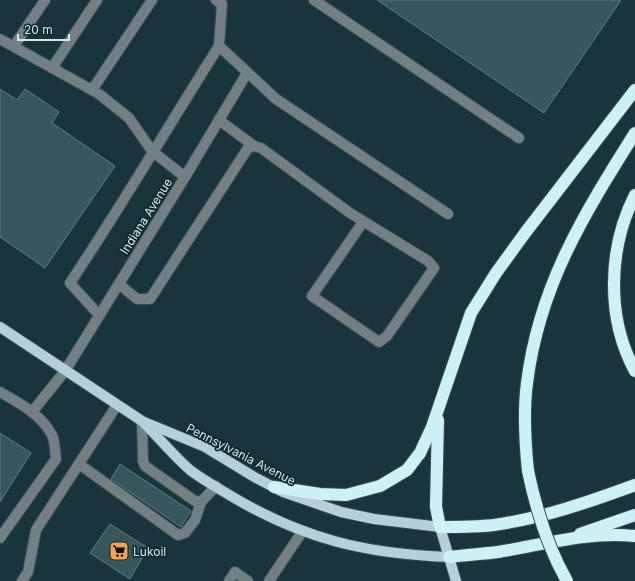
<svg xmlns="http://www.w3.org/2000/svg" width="635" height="581" font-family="Inter,sans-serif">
  <rect width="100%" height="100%" fill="#19353b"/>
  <g fill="#39565c" stroke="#5d7b82">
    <polygon points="377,0 621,0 544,113"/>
    <polygon points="0,89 17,100 25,89 59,112 52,123 115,166 45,268 0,237"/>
    <polygon points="0,433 31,453 0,502"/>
    <polygon points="120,464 191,511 181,527 111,479"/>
    <polygon points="110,524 148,548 130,579 90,553"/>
  </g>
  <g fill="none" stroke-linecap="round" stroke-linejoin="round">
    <g stroke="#375157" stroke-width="12">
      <g id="minor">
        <polyline points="216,0 222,4 219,46 276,99 448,214"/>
        <polyline points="314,0 519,138"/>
        <polyline points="0,39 99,94 129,118 152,151 185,177"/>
        <polyline points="14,46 45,0"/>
        <polyline points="52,68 97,0"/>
        <polyline points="92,90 152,0"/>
        <polyline points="219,120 254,146"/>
        <polyline points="119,284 137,299 150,299 248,148 254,146 261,148 350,213 428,261 434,268 387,336 379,342 312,296 363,222"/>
        <path d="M99,315L70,283C122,205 169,125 219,46"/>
        <path d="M0,392C19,403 41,414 52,435C55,441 55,452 56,459L0,538"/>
        <polyline points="32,412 65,371 185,177 247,73"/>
        <polyline points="142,421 143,461 145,466 195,501 201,502 216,486"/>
        <polyline points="79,464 178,535 185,533 195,520 201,502"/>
        <polyline points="22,581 28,572 36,530 117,405"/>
        <polyline points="229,581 235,572 248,581"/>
        <polyline points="269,581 302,532"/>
      </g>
    </g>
    <g stroke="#375157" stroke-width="12">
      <g id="major">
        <polyline points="0,327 142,421 205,447 256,478 283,492 341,512 374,519 440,527 456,581"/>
        <path d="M145,424C160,439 174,456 190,470C203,480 218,488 231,496C303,539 366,554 449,557"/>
      </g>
    </g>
    <g stroke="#375157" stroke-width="14">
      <g id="highway">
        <path d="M635,195C608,248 606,318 635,371"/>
        <path d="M438,420L436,507L440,527C458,527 476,527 494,525C543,518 589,502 635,485"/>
        <path d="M528,471C525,442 523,413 527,383C539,286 584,214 635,133"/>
        <polyline points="274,487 320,494 346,495 380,486 407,470 420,453 432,427 471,313 496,273 525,233 635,90"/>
        <polyline points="580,534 635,515"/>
        <path d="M449,557C465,555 482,554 498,552C542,545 589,531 635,536"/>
      </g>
    </g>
    <use href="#minor" stroke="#738083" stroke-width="10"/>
    <use href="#major" stroke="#b5d0d6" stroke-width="10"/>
    <use href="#highway" stroke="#cff0f7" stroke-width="12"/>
    <g stroke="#375157" stroke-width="14" stroke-linecap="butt">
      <path id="highway-bridge" d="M528,471C536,509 548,548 567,581"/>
    </g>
    <use href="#highway-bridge" stroke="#cff0f7" stroke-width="12"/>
  </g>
  <defs>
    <g id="supermarket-square" transform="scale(1)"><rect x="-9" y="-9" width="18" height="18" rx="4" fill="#f8a14a" stroke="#0e2b31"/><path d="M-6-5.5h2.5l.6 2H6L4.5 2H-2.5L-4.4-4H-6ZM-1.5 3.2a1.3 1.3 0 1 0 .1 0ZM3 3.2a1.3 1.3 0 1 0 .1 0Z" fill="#111"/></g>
  </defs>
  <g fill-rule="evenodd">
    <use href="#supermarket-square" x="119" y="551"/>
  </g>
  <g text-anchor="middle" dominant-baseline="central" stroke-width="3.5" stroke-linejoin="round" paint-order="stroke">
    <g font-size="12" fill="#d6e6e9" stroke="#0e2b31">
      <text transform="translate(146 216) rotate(-58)">Indiana Avenue</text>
      <text transform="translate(241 454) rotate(27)">Pennsylvania Avenue</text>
    </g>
    <g font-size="12" fill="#d6e6e9" stroke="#0e2b31" text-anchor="start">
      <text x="133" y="551">Lukoil</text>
    </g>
  </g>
  <path d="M18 34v6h51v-6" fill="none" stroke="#d6e6e9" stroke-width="2"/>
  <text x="24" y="34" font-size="12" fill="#d6e6e9" stroke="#0e2b31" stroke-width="3" paint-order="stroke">20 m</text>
</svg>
